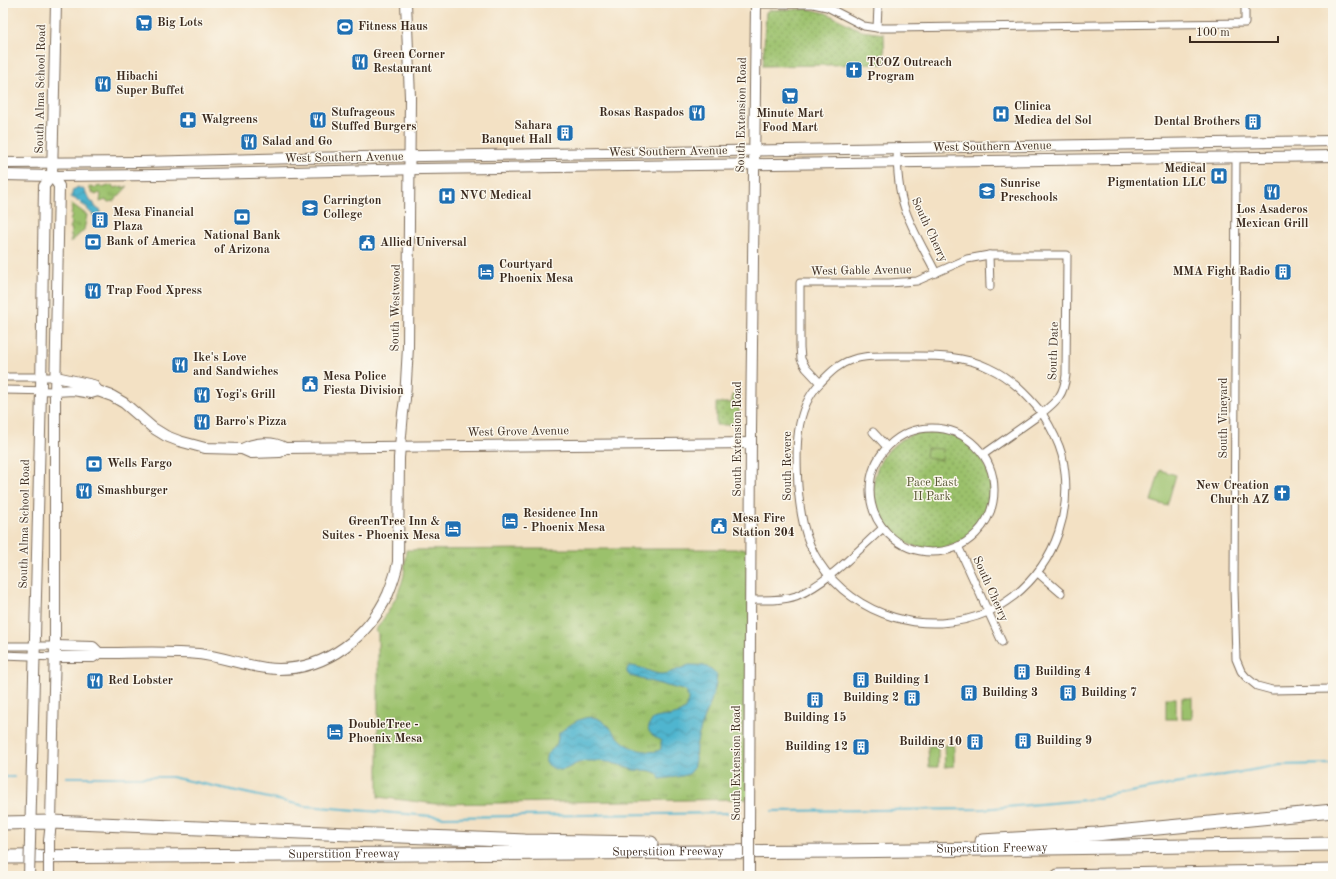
<svg xmlns="http://www.w3.org/2000/svg" width="1336" height="879" font-family="'Old Standard TT',serif">
  <defs>
    <pattern id="grass-tufts" width="24" height="20" patternUnits="userSpaceOnUse"><rect width="24" height="20" fill="#9bc16c"/><path d="M3 7l-1-3M5 7V3M7 7l1-3M15 17l-1-3M17 17v-4M19 17l1-3" fill="none" stroke="#809d58"/></pattern>
    <pattern id="park-dots" width="8" height="8" patternUnits="userSpaceOnUse"><rect width="8" height="8" fill="#9bc16c"/><path d="M2 2h.1M6 6h.1" fill="none" stroke="#809d58" stroke-width="1.8" stroke-linecap="round"/></pattern>
    <pattern id="water-waves" width="16" height="10" patternUnits="userSpaceOnUse"><rect width="16" height="10" fill="#50b5cf"/><path d="M0 5q4-4 8 0t8 0" fill="none" stroke="#4493a7"/></pattern>
  </defs>
  <rect width="100%" height="100%" fill="#fbf7ec"/>
  <filter id="ink" filterUnits="userSpaceOnUse"><feTurbulence type="fractalNoise" baseFrequency=".025" numOctaves="2"/><feDisplacementMap in="SourceGraphic" scale="8" xChannelSelector="R" yChannelSelector="G"/><feConvolveMatrix kernelMatrix="1 2 1 2 8 2 1 2 1" color-interpolation-filters="sRGB"/></filter>
  <filter id="wash" filterUnits="userSpaceOnUse"><feTurbulence type="fractalNoise" baseFrequency=".012" numOctaves="4" result="noise"/><feDisplacementMap in="SourceGraphic" scale="16" xChannelSelector="R" yChannelSelector="G"/><feGaussianBlur stdDeviation="0.9" result="paint"/><feColorMatrix in="noise" values="0 0 0 0 0 0 0 0 0 0 0 0 0 0 0 0 0 1.4 0 .05"/><feComposite in="paint" operator="in"/></filter>
  <g filter="url(#wash)">
    <rect width="100%" height="100%" fill="#f3e1c4"/>
    <g fill="url(#grass-tufts)" stroke="#6b7645">
      <polygon points="112,185 114,188 123,186 122,188 128,186 114,201 108,202 106,200 100,202 101,195 100,193 95,195 94,193 92,193 89,187 93,186 94,188 100,186 102,188"/>
      <polygon points="72,204 87,215 84,230 70,243 72,236 70,235 72,229 70,228 72,223 70,221 72,215 71,214 72,210 71,208"/>
      <path d="M538,549H751L750,799L436,804L378,797V634L375,631C387,614 399,596 404,575C405,567 405,558 406,550Z"/>
    </g>
    <g fill="url(#park-dots)" stroke="#6b7645">
      <polygon points="809,9 826,13 862,31 884,34 885,64 763,66 766,12 770,10"/>
      <polygon points="732,395 739,395 739,417 729,425 716,425 716,403 732,403"/>
      <circle cx="932" cy="490" r="59"/>
    </g>
    <g fill="#9bc16c" stroke="#6b7645">
      <polygon points="927,448 943,449 942,460 926,458"/>
      <polygon points="1160,470 1176,475 1167,506 1151,501"/>
      <rect x="1166" y="698" width="10" height="21"/>
      <rect x="1182" y="698" width="10" height="21"/>
      <polygon points="944,745 954,745 954,766 945,767"/>
      <polygon points="928,746 938,746 938,767 929,767"/>
    </g>
    <g fill="url(#water-waves)" stroke="#467076">
      <polygon points="78,187 81,189 82,187 92,203 93,202 96,208 100,209 101,212 100,215 94,216 87,209 88,208 80,203 81,202 71,197 73,190"/>
      <path d="M689,665C701,665 710,665 717,675C715,701 700,722 696,747C695,755 696,767 690,773C685,777 666,778 660,779C658,775 658,773 654,772C647,769 640,771 633,770C627,768 621,765 615,764C607,761 597,761 588,761C570,761 565,780 546,763C544,750 554,752 557,743C558,740 558,736 559,733C612,690 604,748 646,751C652,752 657,752 661,749V741C651,733 643,732 653,719C665,714 683,719 687,704C689,699 688,696 686,691L630,676L627,673V669L629,666C642,666 648,672 659,674C669,675 680,668 689,665Z"/>
    </g>
    <g fill="none" stroke-linecap="round" stroke-linejoin="round">
      <g stroke="#50b5cf" stroke-width="2">
        <polyline points="3,777 14,777"/>
        <polyline points="66,777 171,777 306,806 444,817 727,813"/>
        <polyline points="772,811 983,809 1086,800 1280,765 1333,764"/>
      </g>
    </g>
  </g>
  <g filter="url(#ink)">
    <g fill="none" stroke-linecap="round" stroke-linejoin="round">
      <g stroke="#7b6a58" stroke-width="9">
        <g id="street">
          <polyline points="756,4 813,4 827,7 864,26 877,28 892,28 1245,23 1245,3"/>
          <polyline points="877,28 878,6"/>
          <path d="M897,148C897,168 898,188 904,206C911,229 925,251 936,273"/>
          <polyline points="1236,156 1234,588 1236,659 1241,671 1246,677 1257,686 1272,690 1333,689"/>
          <path d="M989,255H1067L1066,375C1064,395 1057,401 1042,413C1050,426 1058,440 1062,455C1074,508 1057,561 1014,596C1006,602 997,608 988,612C928,638 854,617 819,562C804,539 800,512 798,486C796,451 794,410 820,383L806,368L801,359L800,347V283H889L917,281L967,259Z"/>
          <polyline points="989,255 990,287"/>
          <polyline points="3,377 56,377"/>
          <path d="M820,383C829,374 838,364 851,360C866,355 883,356 899,356C930,356 961,354 989,368C1011,378 1027,395 1042,413L984,454"/>
          <polyline points="3,390 56,391"/>
          <circle cx="932" cy="490" r="62"/>
          <polyline points="873,432 887,447"/>
          <polyline points="958,546 1002,642"/>
          <polyline points="1038,573 1061,593"/>
          <path d="M750,600C765,600 782,601 796,596C827,584 858,550 883,528"/>
          <polyline points="3,646 55,646"/>
          <polyline points="3,655 55,657"/>
        </g>
      </g>
      <g stroke="#7b6a58" stroke-width="12">
        <g id="secondary">
          <polyline points="3,163 141,162 300,158 1333,141"/>
          <polyline points="3,175 52,176 158,175 421,169 1333,156"/>
          <polyline points="56,377 93,385 98,391 112,396 124,403 153,428 166,436 179,441 205,448 242,449 251,453 280,452 285,448"/>
          <polyline points="56,391 73,390 91,393 98,391"/>
          <path d="M242,449C255,442 273,441 285,448L751,443"/>
          <polyline points="55,646 93,647 99,653"/>
          <path d="M55,657H93L99,653C132,653 166,651 199,654C226,657 252,669 279,669C327,669 369,636 388,594C392,584 396,573 398,562L399,458L403,413L405,399L408,347L410,97L406,3"/>
          <polyline points="749,832 751,431 756,3"/>
          <polyline points="30,841 41,391 44,186 52,176"/>
          <polyline points="49,841 51,822 55,646 55,397 59,186 52,176 56,3"/>
        </g>
      </g>
      <g stroke="#7b6a58" stroke-width="15">
        <g id="highway">
          <polyline points="3,823 51,822 525,841 651,843"/>
          <polyline points="982,841 1096,834 1333,811"/>
          <path id="s1" d="M3,857L839,851L1333,844"/>
          <polyline points="1058,876 1333,871"/>
        </g>
      </g>
      <use href="#street" stroke="#fff" stroke-width="7"/>
      <use href="#secondary" stroke="#fff" stroke-width="10"/>
      <use href="#highway" stroke="#fff" stroke-width="13"/>
      <g stroke="#7b6a58" stroke-width="12" stroke-linecap="butt">
        <g id="secondary-bridge">
          <polyline points="49,841 49,876"/>
          <polyline points="29,876 30,841"/>
          <polyline points="749,876 749,832"/>
        </g>
      </g>
      <use href="#secondary-bridge" stroke="#fff" stroke-width="10"/>
    </g>
  </g>
  <defs>
    <g id="supermarket-square" transform="scale(0.9)"><rect x="-9" y="-9" width="18" height="18" rx="4" fill="#1f6fb2" stroke="#fbf7ec"/><path d="M-6-5.5h2.5l.6 2H6L4.5 2H-2.5L-4.4-4H-6ZM-1.5 3.2a1.3 1.3 0 1 0 .1 0ZM3 3.2a1.3 1.3 0 1 0 .1 0Z" fill="#fff"/></g>
    <g id="stadium-square" transform="scale(0.9)"><rect x="-9" y="-9" width="18" height="18" rx="4" fill="#1f6fb2" stroke="#fbf7ec"/><path d="M0-5a6.5 5 0 1 0 0 10a6.5 5 0 1 0 0-10ZM-3.5-1.8h7v3.6h-7Z" fill="#fff"/></g>
    <g id="restaurant-square" transform="scale(0.9)"><rect x="-9" y="-9" width="18" height="18" rx="4" fill="#1f6fb2" stroke="#fbf7ec"/><path d="M-5-6h1v4h1v-4h1v4h1v-4h1v5L-1.5 .5V6h-2V.5L-5-1ZM5-6V6H3V1.5H1.5Q1.5-4 5-6Z" fill="#fff"/></g>
    <g id="church-square" transform="scale(0.9)"><rect x="-9" y="-9" width="18" height="18" rx="4" fill="#1f6fb2" stroke="#fbf7ec"/><path d="M-1.2-6h2.4v3.5h3.3v2.4h-3.3V6h-2.4V-.1h-3.3v-2.4h3.3Z" fill="#fff"/></g>
    <g id="hospital-square" transform="scale(0.9)"><rect x="-9" y="-9" width="18" height="18" rx="4" fill="#1f6fb2" stroke="#fbf7ec"/><path d="M-5-5h3v3.5h4V-5h3V5h-3V1.5h-4V5h-3Z" fill="#fff"/></g>
    <g id="pharmacy-square" transform="scale(0.9)"><rect x="-9" y="-9" width="18" height="18" rx="4" fill="#1f6fb2" stroke="#fbf7ec"/><path d="M-2-6h4v4h4v4h-4v4h-4v-4h-4v-4h4Z" fill="#fff"/></g>
    <g id="building-square" transform="scale(0.9)"><rect x="-9" y="-9" width="18" height="18" rx="4" fill="#1f6fb2" stroke="#fbf7ec"/><path d="M-4-6H4V6H1V3H-1V6H-4ZM-2.5-4.3h1.7v1.8h-1.7ZM.8-4.3h1.7v1.8H.8ZM-2.5-1h1.7V.8h-1.7ZM.8-1h1.7V.8H.8Z" fill="#fff"/></g>
    <g id="school-square" transform="scale(0.9)"><rect x="-9" y="-9" width="18" height="18" rx="4" fill="#1f6fb2" stroke="#fbf7ec"/><path d="M0-5L7-2L0 1L-7-2ZM-4 1L0 2.5L4 1V4Q0 6-4 4Z" fill="#fff"/></g>
    <g id="university-square" transform="scale(0.9)"><rect x="-9" y="-9" width="18" height="18" rx="4" fill="#1f6fb2" stroke="#fbf7ec"/><path d="M0-5L7-2L0 1L-7-2ZM-4 1L0 2.5L4 1V4Q0 6-4 4Z" fill="#fff"/></g>
    <g id="bank-square" transform="scale(0.9)"><rect x="-9" y="-9" width="18" height="18" rx="4" fill="#1f6fb2" stroke="#fbf7ec"/><path d="M-6-4H6V4H-6ZM0-2.3a2.3 2.3 0 1 0 0 4.6a2.3 2.3 0 1 0 0-4.6Z" fill="#fff"/></g>
    <g id="civic-square" transform="scale(0.9)"><rect x="-9" y="-9" width="18" height="18" rx="4" fill="#1f6fb2" stroke="#fbf7ec"/><path d="M-.6-6.5H3V-4.5H.6V-3L4-1V1h2V6H-6V1h2V-1L-.6-3ZM-1.2 2.5V6h2.4V2.5Z" fill="#fff"/></g>
    <g id="hotel-square" transform="scale(0.9)"><rect x="-9" y="-9" width="18" height="18" rx="4" fill="#1f6fb2" stroke="#fbf7ec"/><path d="M-6-4.5h1.5V1H6V5H4.5V3h-9V5H-6ZM-4 0a1.8 1.8 0 1 1 3.6 0ZM.5 0V-2.5h3Q6-2.5 6 0Z" fill="#fff"/></g>
  </defs>
  <g fill-rule="evenodd">
    <use href="#supermarket-square" x="144" y="23"/>
    <use href="#stadium-square" x="345" y="27"/>
    <use href="#restaurant-square" x="360" y="62"/>
    <use href="#church-square" x="854" y="70"/>
    <use href="#restaurant-square" x="103" y="84"/>
    <use href="#supermarket-square" x="790" y="96"/>
    <use href="#restaurant-square" x="697" y="113"/>
    <use href="#hospital-square" x="1001" y="114"/>
    <use href="#pharmacy-square" x="188" y="120"/>
    <use href="#restaurant-square" x="318" y="120"/>
    <use href="#building-square" x="1253" y="122"/>
    <use href="#building-square" x="565" y="133"/>
    <use href="#restaurant-square" x="249" y="142"/>
    <use href="#hospital-square" x="1219" y="176"/>
    <use href="#school-square" x="987" y="191"/>
    <use href="#restaurant-square" x="1272" y="192"/>
    <use href="#hospital-square" x="447" y="196"/>
    <use href="#university-square" x="310" y="208"/>
    <use href="#bank-square" x="242" y="217"/>
    <use href="#building-square" x="100" y="220"/>
    <use href="#bank-square" x="93" y="242"/>
    <use href="#civic-square" x="367" y="243"/>
    <use href="#hotel-square" x="486" y="272"/>
    <use href="#building-square" x="1283" y="272"/>
    <use href="#restaurant-square" x="93" y="291"/>
    <use href="#restaurant-square" x="180" y="365"/>
    <use href="#civic-square" x="310" y="384"/>
    <use href="#restaurant-square" x="202" y="395"/>
    <use href="#restaurant-square" x="202" y="422"/>
    <use href="#bank-square" x="94" y="464"/>
    <use href="#restaurant-square" x="84" y="491"/>
    <use href="#church-square" x="1282" y="493"/>
    <use href="#hotel-square" x="510" y="521"/>
    <use href="#civic-square" x="719" y="526"/>
    <use href="#hotel-square" x="453" y="529"/>
    <use href="#building-square" x="1022" y="672"/>
    <use href="#building-square" x="861" y="680"/>
    <use href="#restaurant-square" x="95" y="681"/>
    <use href="#building-square" x="969" y="693"/>
    <use href="#building-square" x="1068" y="693"/>
    <use href="#building-square" x="912" y="698"/>
    <use href="#building-square" x="815" y="700"/>
    <use href="#hotel-square" x="335" y="732"/>
    <use href="#building-square" x="1023" y="741"/>
    <use href="#building-square" x="975" y="742"/>
    <use href="#building-square" x="861" y="747"/>
  </g>
  <g text-anchor="middle" dominant-baseline="central" stroke-width="3" stroke-linejoin="round" paint-order="stroke">
    <g font-size="12" font-weight="bold" fill="#3b2a1e" stroke="#fbf7ec" text-anchor="start">
      <text x="157" y="23">Big Lots</text>
      <text x="358" y="27">Fitness Haus</text>
      <text x="373" y="55">Green Corner<tspan x="373" dy="14">Restaurant</tspan></text>
      <text x="867" y="63">TCOZ Outreach<tspan x="867" dy="14">Program</tspan></text>
      <text x="116" y="77">Hibachi<tspan x="116" dy="14">Super Buffet</tspan></text>
      <text x="1014" y="107">Clinica<tspan x="1014" dy="14">Medica del Sol</tspan></text>
      <text x="331" y="113">Stufrageous<tspan x="331" dy="14">Stuffed Burgers</tspan></text>
      <text x="684" y="113" text-anchor="end">Rosas Raspados</text>
      <text x="790" y="114" text-anchor="middle">Minute Mart<tspan x="790" dy="14">Food Mart</tspan></text>
      <text x="201" y="120">Walgreens</text>
      <text x="1240" y="122" text-anchor="end">Dental Brothers</text>
      <text x="552" y="126" text-anchor="end">Sahara<tspan x="552" dy="14">Banquet Hall</tspan></text>
      <text x="262" y="142">Salad and Go</text>
      <text x="1206" y="169" text-anchor="end">Medical<tspan x="1206" dy="14">Pigmentation LLC</tspan></text>
      <text x="1000" y="184">Sunrise<tspan x="1000" dy="14">Preschools</tspan></text>
      <text x="460" y="196">NVC Medical</text>
      <text x="323" y="201">Carrington<tspan x="323" dy="14">College</tspan></text>
      <text x="1272" y="210" text-anchor="middle">Los Asaderos<tspan x="1272" dy="14">Mexican Grill</tspan></text>
      <text x="113" y="213">Mesa Financial<tspan x="113" dy="14">Plaza</tspan></text>
      <text x="242" y="236" text-anchor="middle">National Bank<tspan x="242" dy="14">of Arizona</tspan></text>
      <text x="106" y="242">Bank of America</text>
      <text x="380" y="243">Allied Universal</text>
      <text x="499" y="265">Courtyard<tspan x="499" dy="14">Phoenix Mesa</tspan></text>
      <text x="1270" y="272" text-anchor="end">MMA Fight Radio</text>
      <text x="106" y="291">Trap Food Xpress</text>
      <text x="193" y="358">Ike's Love<tspan x="193" dy="14">and Sandwiches</tspan></text>
      <text x="323" y="377">Mesa Police<tspan x="323" dy="14">Fiesta Division</tspan></text>
      <text x="215" y="395">Yogi's Grill</text>
      <text x="215" y="422">Barro's Pizza</text>
      <text x="107" y="464">Wells Fargo</text>
      <text x="1269" y="486" text-anchor="end">New Creation<tspan x="1269" dy="14">Church AZ</tspan></text>
      <text x="97" y="491">Smashburger</text>
      <text x="523" y="514">Residence Inn<tspan x="523" dy="14">- Phoenix Mesa</tspan></text>
      <text x="732" y="519">Mesa Fire<tspan x="732" dy="14">Station 204</tspan></text>
      <text x="440" y="522" text-anchor="end">GreenTree Inn &amp;<tspan x="440" dy="14">Suites - Phoenix Mesa</tspan></text>
      <text x="1035" y="672">Building 4</text>
      <text x="874" y="680">Building 1</text>
      <text x="108" y="681">Red Lobster</text>
      <text x="982" y="693">Building 3</text>
      <text x="1081" y="693">Building 7</text>
      <text x="899" y="698" text-anchor="end">Building 2</text>
      <text x="815" y="718" text-anchor="middle">Building 15</text>
      <text x="348" y="725">DoubleTree -<tspan x="348" dy="14">Phoenix Mesa</tspan></text>
      <text x="1036" y="741">Building 9</text>
      <text x="962" y="742" text-anchor="end">Building 10</text>
      <text x="848" y="747" text-anchor="end">Building 12</text>
    </g>
    <g font-size="12" fill="#3b2a1e" stroke="#fbf7ec">
      <text transform="translate(41 89) rotate(-89)">South Alma School Road</text>
      <text transform="translate(742 115) rotate(-89)">South Extension Road</text>
      <text transform="translate(992 147) rotate(-1)">West Southern Avenue</text>
      <text transform="translate(668 152) rotate(-1)">West Southern Avenue</text>
      <text transform="translate(344 158) rotate(-1)">West Southern Avenue</text>
      <text transform="translate(929 230) rotate(65)">South Cherry</text>
      <text transform="translate(861 271) rotate(-1)">West Gable Avenue</text>
      <text transform="translate(396 308) rotate(-89)">South Westwood</text>
      <text transform="translate(1054 351) rotate(-88)">South Date</text>
      <text transform="translate(1224 418) rotate(-90)">South Vineyard</text>
      <text transform="translate(518 432) rotate(-1)">West Grove Avenue</text>
      <text transform="translate(738 439) rotate(-90)">South Extension Road</text>
      <text transform="translate(788 466) rotate(-90)">South Revere</text>
      <text transform="translate(25 524) rotate(-89)">South Alma School Road</text>
      <text transform="translate(990 589) rotate(66)">South Cherry</text>
      <text transform="translate(737 763) rotate(-90)">South Extension Road</text>
      <text stroke="none"><textPath href="#s1" startOffset="989">Superstition Freeway</textPath></text>
      <text stroke="none"><textPath href="#s1" startOffset="665">Superstition Freeway</textPath></text>
      <text stroke="none"><textPath href="#s1" startOffset="341">Superstition Freeway</textPath></text>
    </g>
    <g font-size="12" fill="#585735" stroke="#fbf7ec">
      <text x="932" y="483">Pace East<tspan x="932" dy="14">II Park</tspan></text>
    </g>
  </g>
  <rect width="1336" height="879" fill="none" stroke="#fbf7ec" stroke-width="16"/>
  <path d="M1190 36v6h88v-6" fill="none" stroke="#3b2a1e" stroke-width="2"/>
  <text x="1196" y="36" font-size="12" fill="#3b2a1e" stroke="#fbf7ec" stroke-width="3" paint-order="stroke">100 m</text>
</svg>
